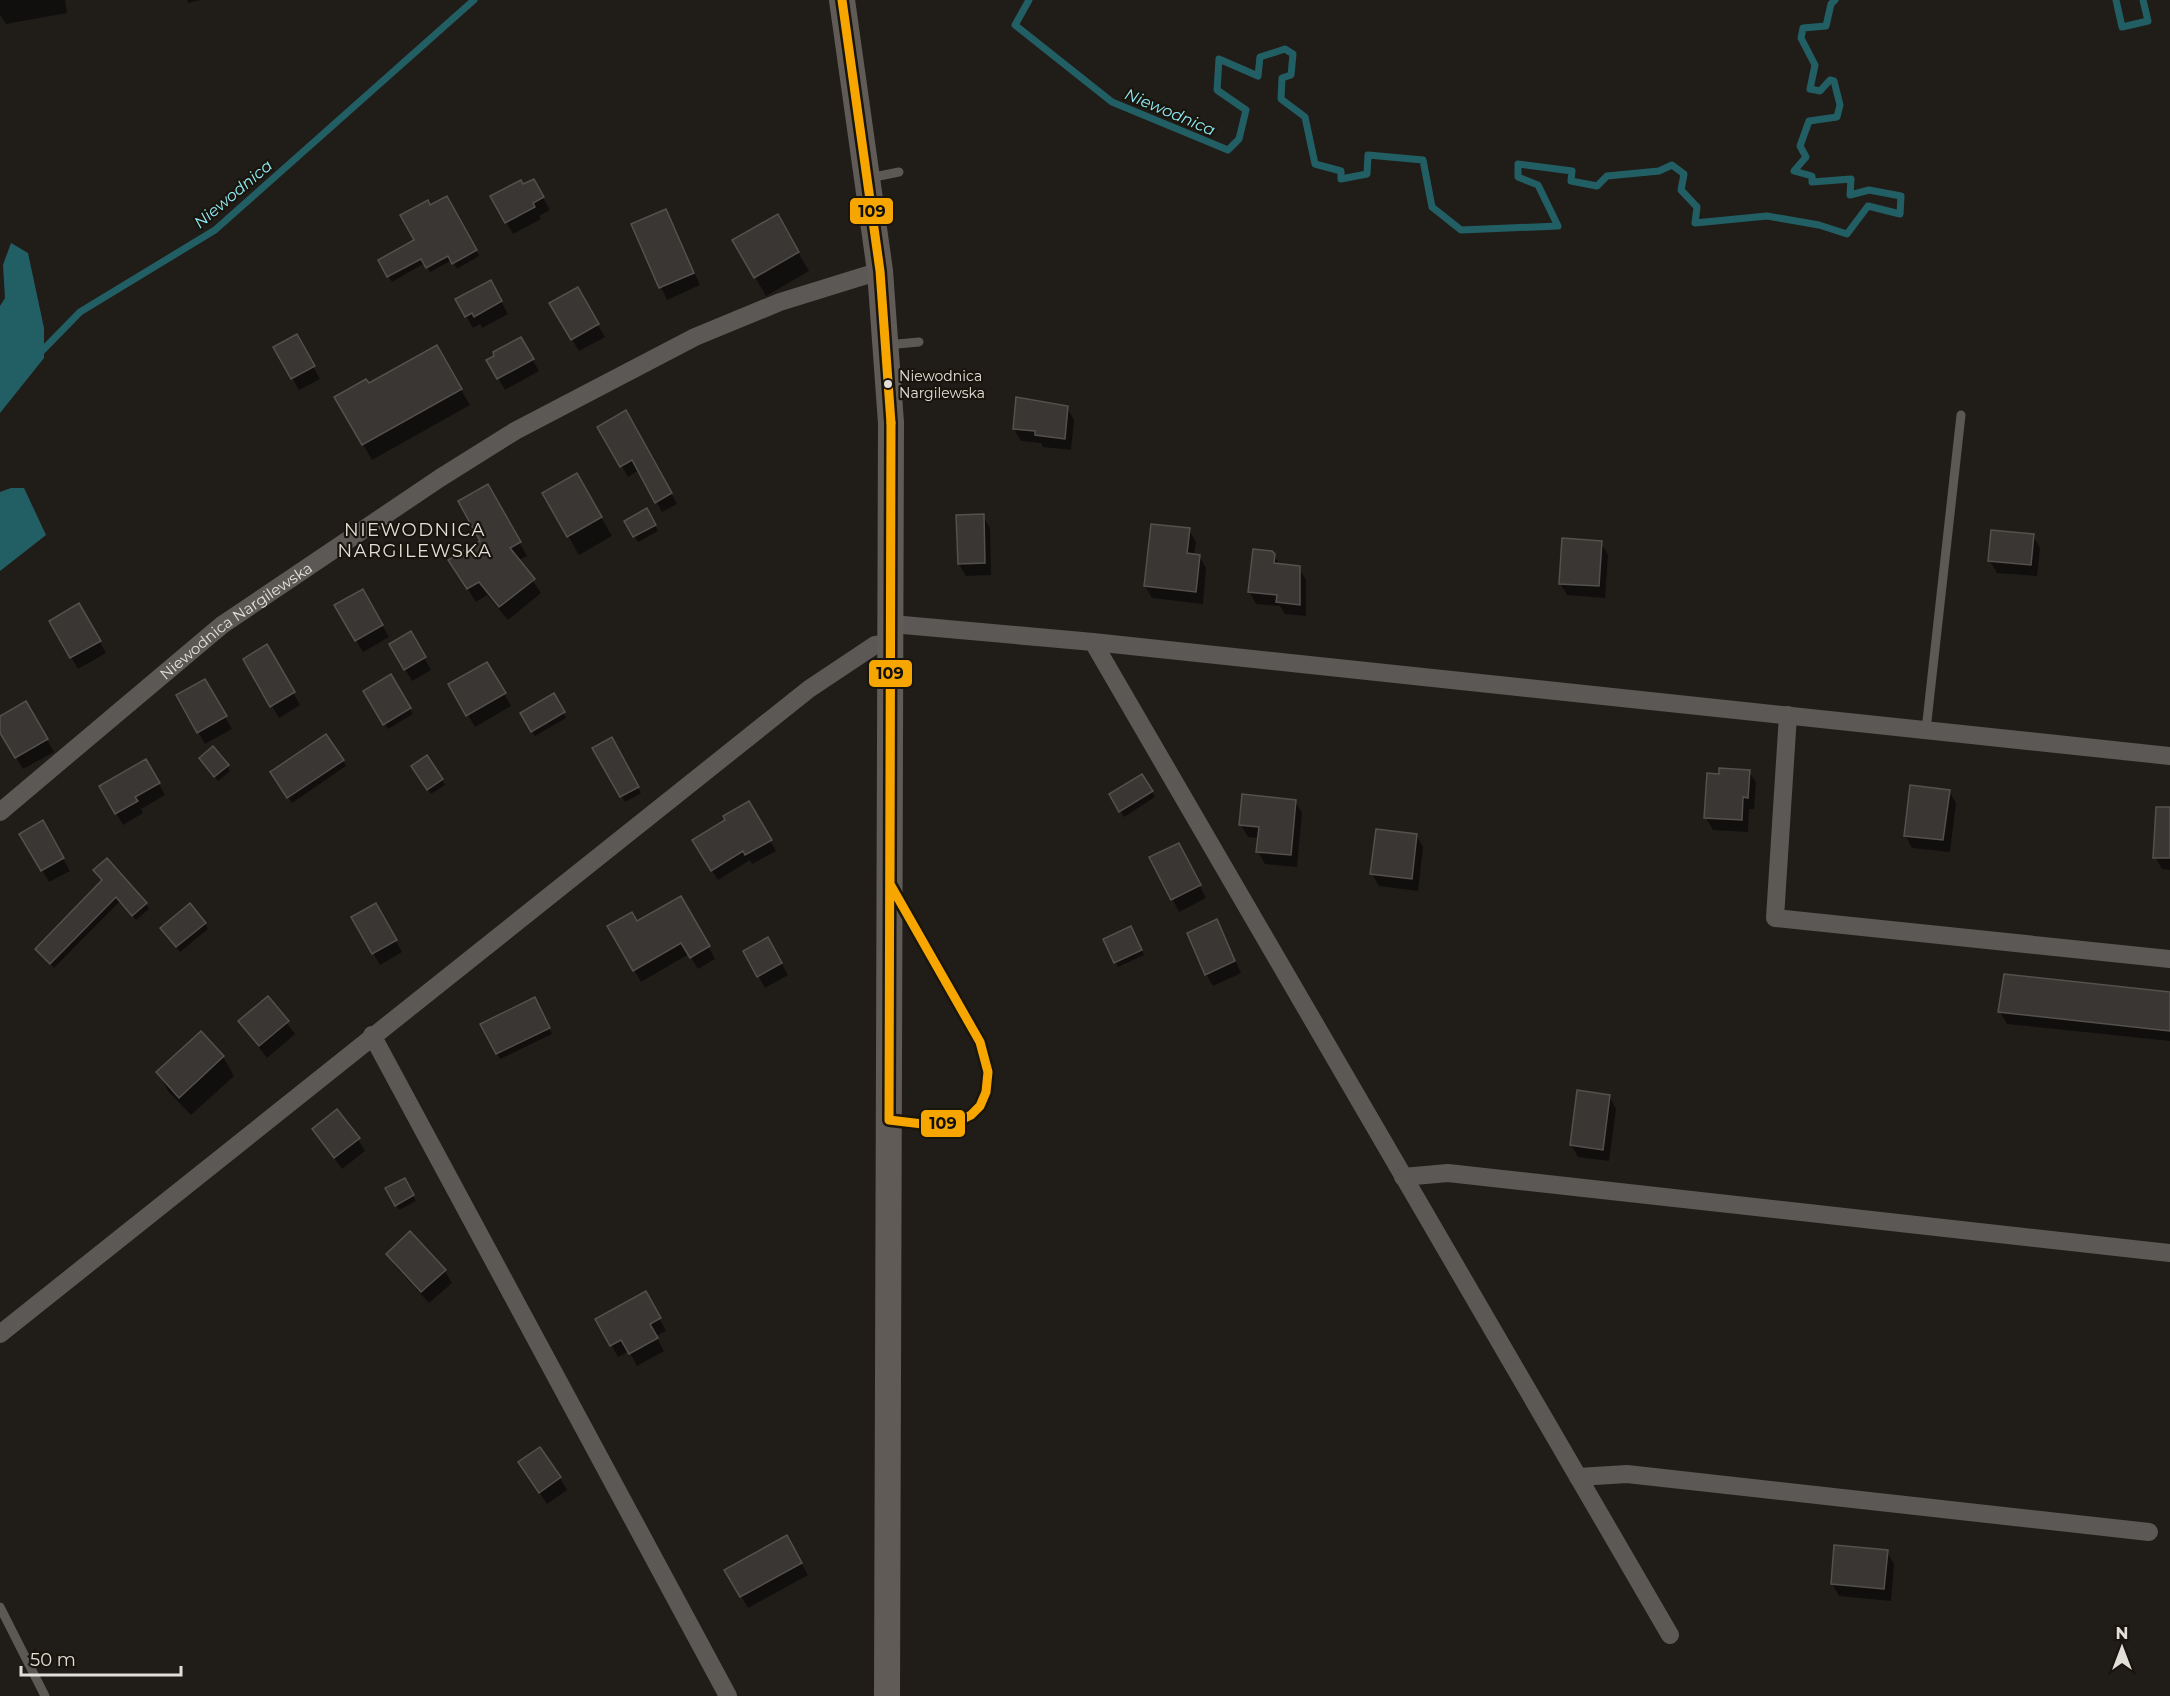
<svg xmlns="http://www.w3.org/2000/svg" width="2170" height="1696" font-family="Montserrat,sans-serif">
  <rect width="100%" height="100%" fill="#201d19"/>
  <g fill="#225f65">
    <polygon points="11,243 28,253 44,328 44,358 0,413 0,306 5,298 3,265"/>
    <polygon points="11,488 24,488 46,535 0,571 0,492"/>
  </g>
  <g fill="#0007">
    <polygon points="0,0 65,0 67,13 6,24 0,15"/>
    <polygon points="187,0 201,0 188,3"/>
    <polygon points="533,180 550,210 539,216 541,219 513,234 492,197"/>
    <polygon points="447,198 479,256 457,269 452,260 430,272 425,263 392,282 380,261 416,241 430,207"/>
    <polygon points="666,211 700,285 667,300 633,225"/>
    <polygon points="777,216 809,271 766,296 734,241"/>
    <polygon points="490,282 508,314 482,328 480,324 473,328 457,300"/>
    <polygon points="577,289 605,337 579,351 551,304"/>
    <polygon points="296,336 320,379 299,390 275,347"/>
    <polygon points="521,339 539,371 505,390 488,360"/>
    <polygon points="436,347 470,405 372,460 336,398 368,386"/>
    <polygon points="1067,408 1074,420 1071,450 1043,447 1041,443 1021,441 1014,429"/>
    <polygon points="626,412 677,504 662,512 639,470 628,477 599,428"/>
    <polygon points="576,475 612,536 579,555 544,494"/>
    <polygon points="487,486 527,556 519,560 541,593 508,620 487,595 476,602 458,574 482,541"/>
    <polygon points="646,510 658,531 638,542 626,521"/>
    <polygon points="983,516 990,528 991,575 966,576 959,564"/>
    <polygon points="1189,530 1196,542 1194,555 1199,556 1206,568 1203,604 1152,598 1145,586"/>
    <polygon points="2033,536 2040,548 2037,576 1997,573 1990,561"/>
    <polygon points="1601,543 1608,555 1605,598 1567,595 1560,583"/>
    <polygon points="1274,555 1280,566 1299,568 1306,580 1306,616 1285,614 1280,606 1256,604 1249,591"/>
    <polygon points="362,591 389,637 363,652 336,606"/>
    <polygon points="79,605 106,653 78,669 51,621"/>
    <polygon points="410,633 431,670 412,681 391,644"/>
    <polygon points="267,646 300,705 279,718 245,659"/>
    <polygon points="487,664 511,706 475,727 450,685"/>
    <polygon points="391,676 413,714 388,729 365,691"/>
    <polygon points="205,681 232,729 205,744 178,696"/>
    <polygon points="553,695 566,718 535,736 522,714"/>
    <polygon points="26,703 54,752 23,769 0,730 0,718"/>
    <polygon points="611,739 641,793 625,802 594,749"/>
    <polygon points="343,760 346,766 292,803 275,778"/>
    <polygon points="146,761 165,795 141,809 143,813 123,825 101,787"/>
    <polygon points="204,764 227,766 230,771 218,781"/>
    <polygon points="416,771 442,780 445,785 431,794"/>
    <polygon points="1749,771 1756,783 1754,809 1749,809 1748,832 1713,830 1706,818 1720,776"/>
    <polygon points="1142,776 1155,797 1124,817 1111,795"/>
    <polygon points="1949,791 1956,803 1950,852 1912,848 1905,835"/>
    <polygon points="1295,801 1302,813 1297,867 1265,864 1258,852 1259,838 1248,837 1241,825"/>
    <polygon points="748,803 776,851 752,864 750,860 718,880 700,851 727,820"/>
    <polygon points="42,822 70,871 49,882 22,834"/>
    <polygon points="2170,823 2170,870 2162,869 2155,857"/>
    <polygon points="1416,835 1423,847 1418,891 1379,886 1372,874"/>
    <polygon points="1185,856 1206,898 1179,912 1152,858"/>
    <polygon points="95,871 145,903 149,909 136,920 120,901 54,968 37,949 103,882"/>
    <polygon points="681,898 715,959 698,969 689,954 641,982 609,926 637,924"/>
    <polygon points="375,905 402,952 380,965 353,918"/>
    <polygon points="205,924 208,929 180,952 162,928"/>
    <polygon points="1133,933 1144,955 1118,967 1115,962"/>
    <polygon points="1223,933 1241,973 1213,986 1206,974"/>
    <polygon points="768,939 788,975 765,988 745,952"/>
    <polygon points="2170,993 2170,1041 2007,1024 2000,1012"/>
    <polygon points="268,998 295,1034 267,1058 240,1022"/>
    <polygon points="537,1004 552,1034 500,1059 482,1025"/>
    <polygon points="201,1033 223,1057 234,1076 191,1115 168,1091 158,1072"/>
    <polygon points="1609,1096 1616,1109 1609,1161 1578,1157 1571,1145"/>
    <polygon points="314,1130 358,1139 365,1151 342,1169"/>
    <polygon points="404,1180 416,1201 399,1210 387,1189"/>
    <polygon points="388,1254 445,1271 452,1283 429,1303 395,1266"/>
    <polygon points="645,1293 666,1331 656,1336 664,1351 637,1366 629,1351 618,1357 597,1319"/>
    <polygon points="520,1463 560,1478 567,1490 547,1504"/>
    <polygon points="786,1537 808,1575 748,1608 726,1570"/>
    <polygon points="1887,1552 1894,1564 1891,1601 1839,1596 1832,1583"/>
  </g>
  <g fill="none" stroke-linecap="round" stroke-linejoin="round">
    <g stroke="#225f65" stroke-width="7">
      <polyline points="1029,0 1015,25 1112,102 1228,150 1239,139 1246,110 1217,90 1219,59 1258,76 1260,57 1285,49 1293,54 1291,75 1282,78 1281,99 1305,117 1315,164 1341,171 1341,179 1367,174 1368,155 1423,160 1432,207 1461,230 1558,226 1538,185 1518,177 1518,164 1572,171 1571,181 1597,186 1607,176 1659,171 1672,165 1684,174 1681,190 1697,207 1695,223 1767,216 1819,225 1847,234 1868,206 1900,214 1901,196 1869,190 1850,195 1851,179 1812,182 1812,176 1794,171 1806,157 1800,146 1809,121 1837,117 1840,105 1834,81 1830,80 1820,91 1810,89 1815,65 1801,38 1803,28 1826,26 1831,4 1835,0"/>
      <polyline points="2116,0 2122,27 2148,21 2143,0"/>
      <polyline points="38,355 80,312 215,230 474,0"/>
    </g>
  </g>
  <g fill="#393633" stroke="#53504d" stroke-width="1.5">
    <polygon points="534,179 544,197 533,203 535,207 505,223 490,196 521,180 523,184"/>
    <polygon points="447,196 477,250 452,264 448,256 426,268 421,259 387,277 378,260 414,240 400,215 428,200 430,205"/>
    <polygon points="666,209 694,273 659,288 631,224"/>
    <polygon points="778,214 799,252 754,278 732,240"/>
    <polygon points="491,280 502,301 474,317 472,313 465,317 455,299"/>
    <polygon points="578,287 599,324 571,340 549,303"/>
    <polygon points="297,334 315,366 291,379 273,347"/>
    <polygon points="521,337 534,359 497,379 486,360 494,356 493,352"/>
    <polygon points="437,345 462,389 362,445 334,397 366,379 369,383"/>
    <polygon points="1016,397 1068,406 1065,439 1035,435 1035,431 1013,429"/>
    <polygon points="626,410 672,493 655,503 632,460 620,467 597,427"/>
    <polygon points="577,473 602,517 567,537 542,493"/>
    <polygon points="488,484 521,542 510,548 535,579 499,607 479,582 467,589 448,560 480,541 458,501"/>
    <polygon points="647,508 656,525 633,537 624,521"/>
    <polygon points="984,514 985,563 958,564 956,515"/>
    <polygon points="1151,524 1190,528 1187,553 1200,555 1196,592 1144,586"/>
    <polygon points="1991,530 2034,534 2031,565 1988,561"/>
    <polygon points="1562,538 1602,541 1599,586 1559,584"/>
    <polygon points="1253,549 1272,551 1275,554 1274,563 1300,566 1300,605 1276,602 1277,595 1248,592"/>
    <polygon points="363,589 383,625 355,641 334,605"/>
    <polygon points="79,603 101,641 70,658 49,621"/>
    <polygon points="411,631 426,657 404,670 389,644"/>
    <polygon points="267,644 295,692 270,707 243,659"/>
    <polygon points="487,662 506,693 466,716 448,684"/>
    <polygon points="391,674 411,708 383,725 363,691"/>
    <polygon points="205,679 227,716 197,733 176,695"/>
    <polygon points="554,693 565,712 531,732 520,713"/>
    <polygon points="26,701 48,739 15,758 0,733 0,716"/>
    <polygon points="326,734 344,760 287,798 270,772"/>
    <polygon points="612,737 639,787 620,797 592,748"/>
    <polygon points="213,746 229,765 214,777 199,758"/>
    <polygon points="427,755 443,779 427,790 411,766"/>
    <polygon points="146,759 160,783 135,797 138,801 115,814 99,786"/>
    <polygon points="1719,768 1750,770 1748,798 1743,797 1742,820 1704,818 1707,773 1719,774"/>
    <polygon points="1142,774 1153,791 1119,812 1109,794"/>
    <polygon points="1910,785 1950,790 1943,840 1904,836"/>
    <polygon points="1242,794 1296,800 1291,855 1256,852 1259,827 1239,825"/>
    <polygon points="749,801 772,840 745,855 743,851 711,871 692,840 725,820 723,816"/>
    <polygon points="2156,807 2170,807 2170,858 2153,858"/>
    <polygon points="43,820 64,858 41,871 19,834"/>
    <polygon points="1376,829 1417,834 1412,879 1370,874"/>
    <polygon points="1179,843 1201,885 1171,900 1149,857"/>
    <polygon points="107,858 147,903 132,916 116,897 50,964 35,949 102,880 93,870"/>
    <polygon points="681,896 710,946 690,958 681,943 633,971 607,926 632,912 637,921"/>
    <polygon points="190,903 206,923 176,947 160,928"/>
    <polygon points="376,903 397,940 372,954 351,917"/>
    <polygon points="1217,919 1235,961 1205,975 1187,933"/>
    <polygon points="1131,926 1142,950 1114,963 1103,939"/>
    <polygon points="768,937 782,963 757,977 743,951"/>
    <polygon points="2004,974 2170,992 2170,1031 1998,1012"/>
    <polygon points="268,996 289,1021 259,1046 238,1021"/>
    <polygon points="535,997 550,1028 496,1054 480,1024"/>
    <polygon points="201,1031 224,1056 179,1098 156,1072"/>
    <polygon points="1577,1090 1610,1095 1603,1150 1570,1145"/>
    <polygon points="337,1109 360,1138 334,1158 312,1129"/>
    <polygon points="405,1178 414,1195 395,1206 385,1188"/>
    <polygon points="410,1231 446,1270 421,1292 386,1254"/>
    <polygon points="646,1291 661,1318 650,1324 658,1338 629,1354 621,1340 610,1346 595,1319"/>
    <polygon points="540,1447 561,1477 539,1493 518,1462"/>
    <polygon points="787,1535 802,1563 740,1597 724,1570"/>
    <polygon points="1834,1545 1888,1550 1884,1589 1831,1584"/>
  </g>
  <g fill="none" stroke-linecap="round" stroke-linejoin="round">
    <g stroke="#5b5855" stroke-width="9">
      <polyline points="869,178 899,172"/>
      <polyline points="887,345 919,342"/>
      <polyline points="1926,730 1961,415"/>
      <path d="M892,1120C928,1126 976,1134 987,1088C991,1072 987,1057 980,1042L896,895"/>
      <polyline points="0,1607 45,1696"/>
    </g>
    <g stroke="#5b5855" stroke-width="18">
      <polyline points="892,624 1093,642 2170,756"/>
      <polyline points="1093,642 1670,1635"/>
      <polyline points="1788,715 1775,918 2170,959"/>
      <path id="s1" d="M0,812L222,625L440,478L515,431L695,337L780,302L880,271"/>
      <polyline points="372,1035 728,1696"/>
      <polyline points="1403,1177 1448,1173 2170,1253"/>
      <polyline points="0,1334 809,689 875,645 892,643"/>
      <polyline points="1578,1477 1627,1474 2149,1532"/>
    </g>
    <polyline stroke="#615b58" stroke-width="26" points="842,0 880,271 891,423 887,1696"/>
    <g stroke="#19150d" stroke-width="14">
      <g id="bus-1">
        <polyline points="842,0 880,271 891,423"/>
        <polygon points="891,423 890,884 980,1042 988,1072 986,1092 980,1106 971,1115 959,1121 931,1125 889,1120"/>
      </g>
    </g>
    <use href="#bus-1" stroke="#f7a600" stroke-width="9"/>
  </g>
  <circle fill="#e2dfd9" stroke="#19150d" stroke-width="2" cx="888" cy="384" r="5"/>
  <g text-anchor="middle" dominant-baseline="central" stroke-width="4.5" stroke-linejoin="round" paint-order="stroke">
    <g font-size="14" fill="#e2dfd9" stroke="#19150d" text-anchor="start">
      <text x="899" y="376">Niewodnica<tspan x="899" dy="17">Nargilewska</tspan></text>
    </g>
    <g font-size="15" fill="#e2dfd9" stroke="#19150d">
      <text stroke="none"><textPath href="#s1" startOffset="304">Niewodnica Nargilewska</textPath></text>
    </g>
    <g font-size="16" font-style="italic" fill="#8fedf8" stroke="#19150d">
      <text transform="translate(1170 112) rotate(23)">Niewodnica</text>
      <text transform="translate(233 194) rotate(-40)">Niewodnica</text>
    </g>
    <g font-size="18" letter-spacing="1.5" fill="#e2dfd9" stroke="#19150d">
      <text x="415" y="530">NIEWODNICA<tspan x="415" dy="21">NARGILEWSKA</tspan></text>
    </g>
  </g>
  <g stroke="#19150d" stroke-width="2">
    <rect x="849" y="197" width="45" height="28" rx="6" fill="#f7a600"/>
    <rect x="868" y="659" width="45" height="29" rx="6" fill="#f7a600"/>
    <rect x="920" y="1109" width="46" height="29" rx="6" fill="#f7a600"/>
  </g>
  <g font-size="16" text-anchor="middle" font-weight="bold" fill="#111">
    <text x="872" y="217">109</text>
    <text x="890" y="679">109</text>
    <text x="943" y="1129">109</text>
  </g>
  <g transform="translate(2122 1648)" stroke="#19150d" stroke-width="4.5" paint-order="stroke">
  <path d="M0-4.5L10 22L0 15L-10 22Z" fill="#e2dfd9"/>
  <text y="-9" font-size="16" font-weight="bold" text-anchor="middle" fill="#e2dfd9">N</text>
  </g>
  <path d="M21 1666v9h160v-9" fill="none" stroke="#e2dfd9" stroke-width="3"/>
  <text x="30" y="1666" font-size="18" fill="#e2dfd9" stroke="#19150d" stroke-width="4.5" paint-order="stroke">50 m</text>
</svg>
